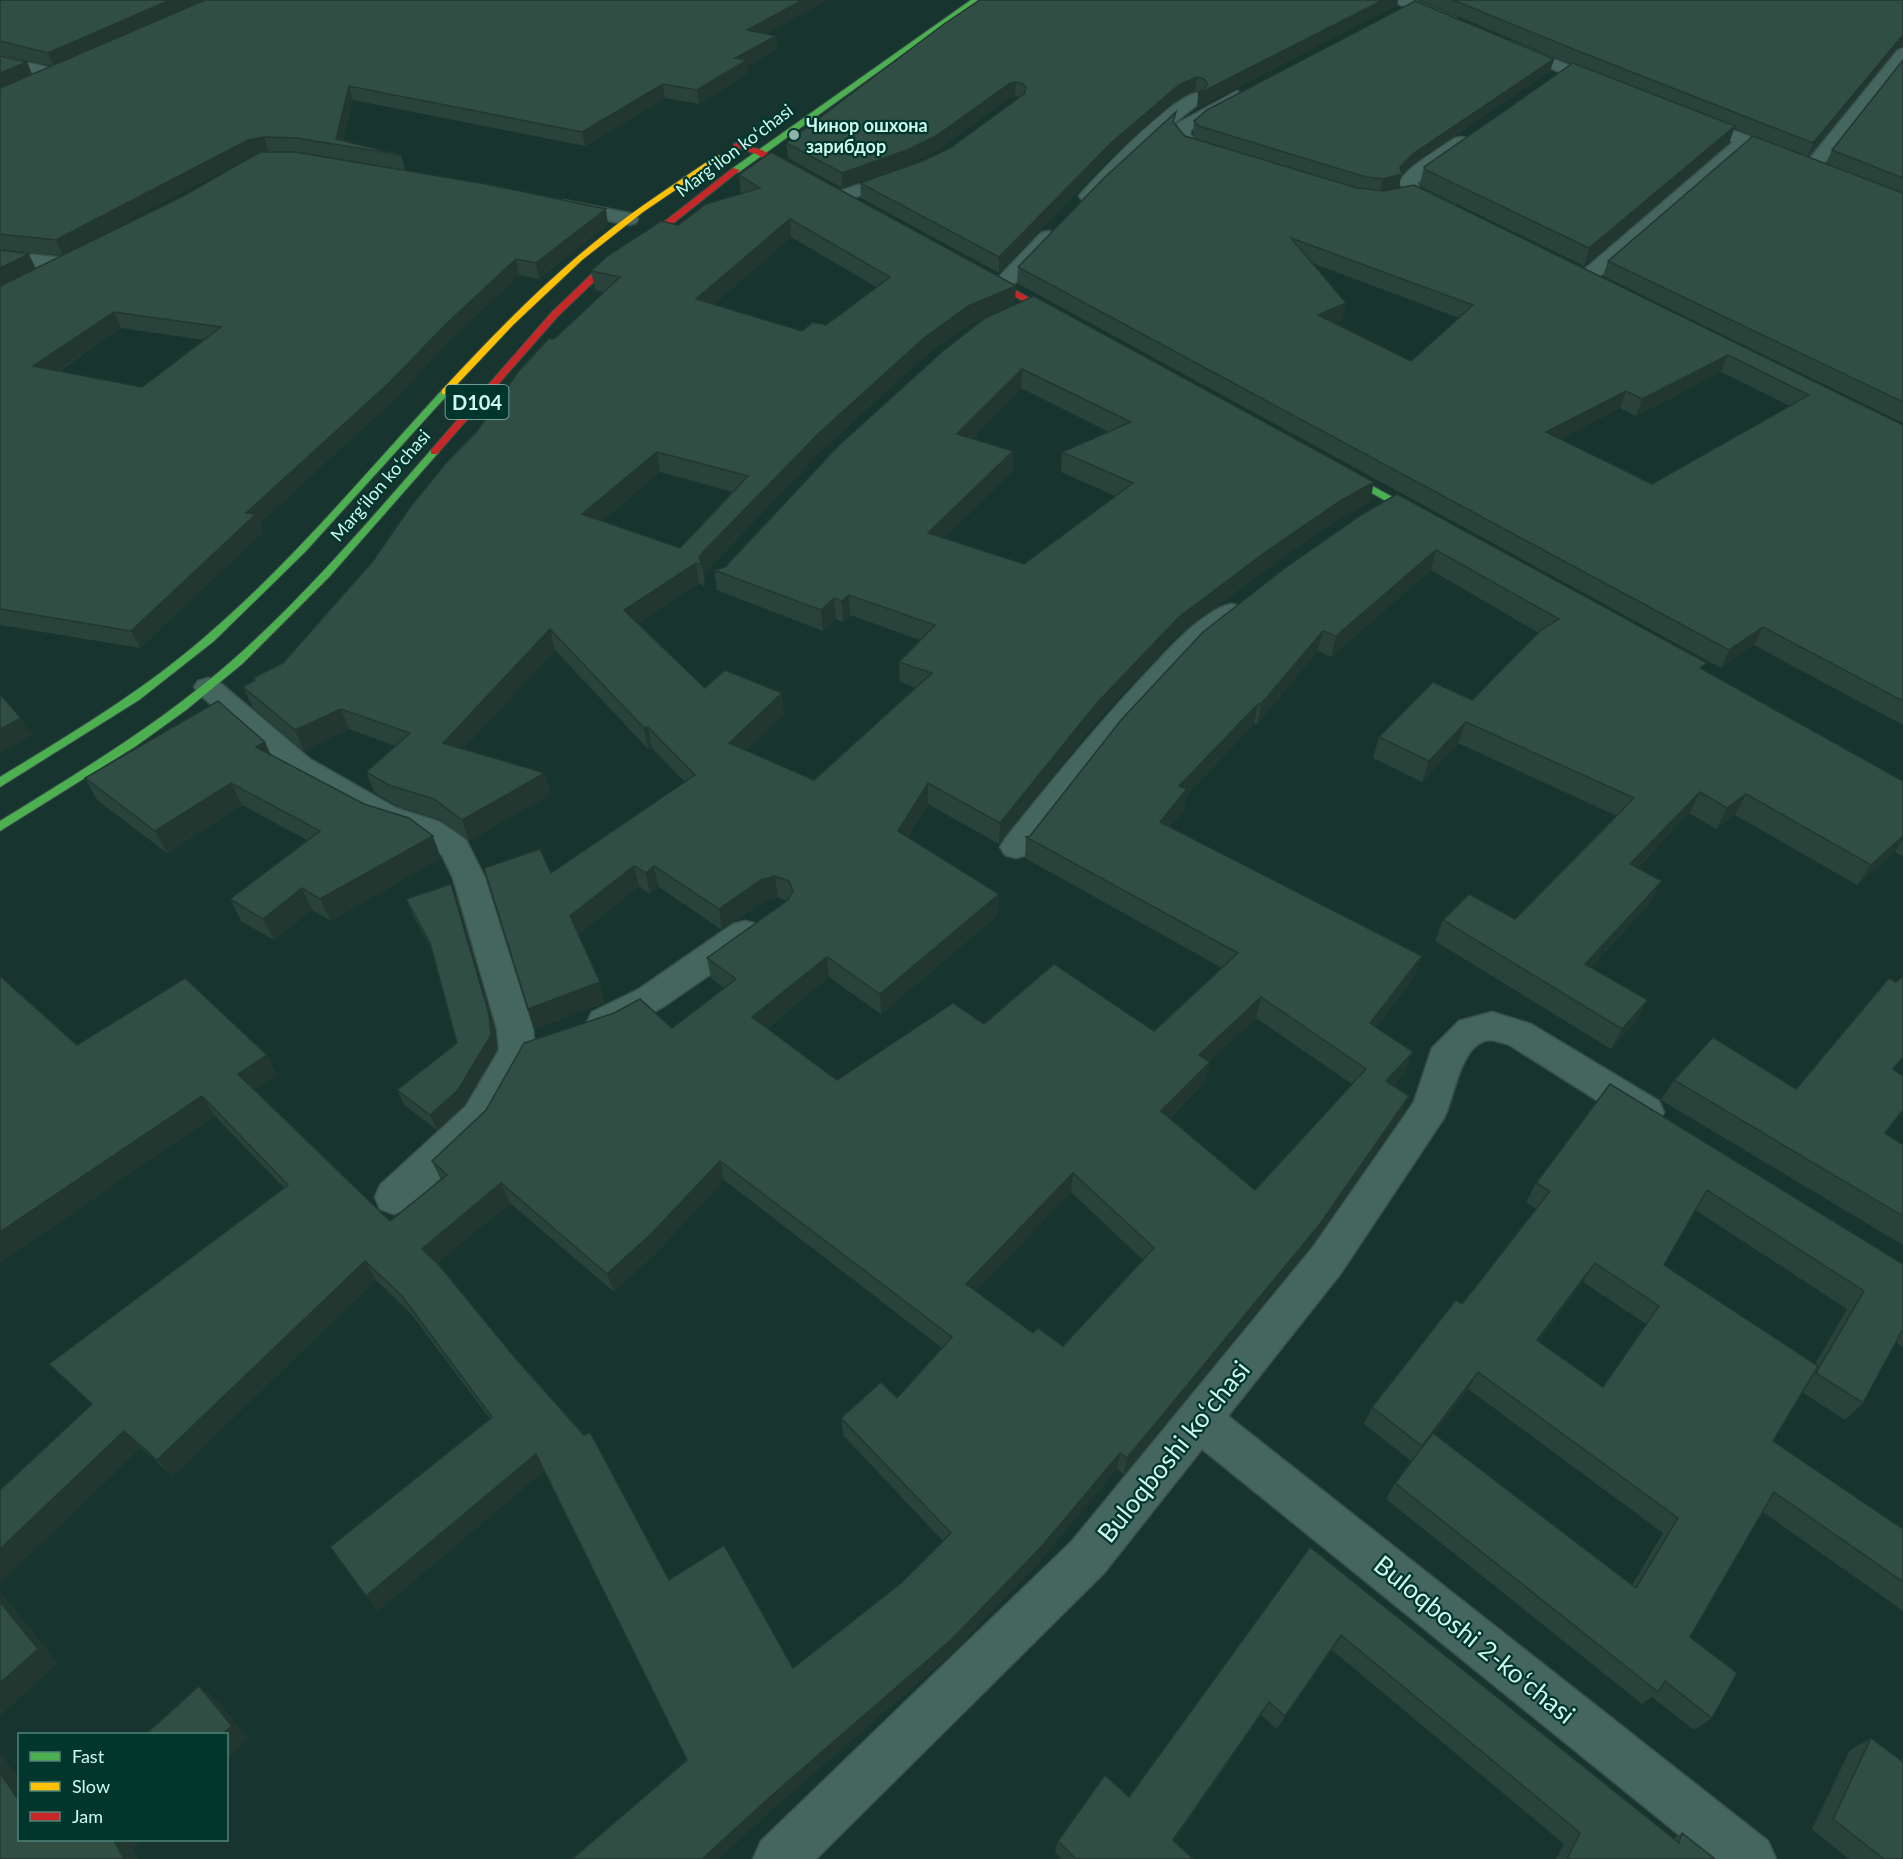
<svg xmlns="http://www.w3.org/2000/svg" width="1903" height="1859" font-family="Lato,sans-serif">
  <rect width="100%" height="100%" fill="#18342f"/>
  <g fill="none" stroke-linecap="round" stroke-linejoin="round">
    <g stroke="#39504b" stroke-width="3">
      <g id="street">
        <polygon points="1394,0 1413,0 1456,18 1458,21 1456,24 1446,24 1396,3"/>
        <polygon points="1512,42 1612,83 1614,86 1606,91 1600,89 1507,50 1504,47 1507,44"/>
        <polygon points="1903,48 1903,63 1818,171 1806,171 1803,167 1806,163 1898,50"/>
        <polygon points="0,56 63,71 65,74 57,79 0,66"/>
        <path d="M1237,91L1245,96L1243,99L1191,130L1190,134L1196,141L1224,150L1227,154L1224,158C1206,162 1183,149 1173,135L1178,123Z"/>
        <path d="M1196,93L1202,95L1204,98L1202,101L1159,135L1094,200H1082L1079,196L1082,192C1104,169 1168,100 1196,93Z"/>
        <polygon points="1690,114 1793,153 1796,157 1793,161 1787,162 1747,147 1593,282 1579,282 1576,278 1579,274 1733,142 1684,123 1682,119 1684,115"/>
        <path d="M1461,137L1467,138L1470,142L1467,146L1417,183L1420,189L1454,205L1456,209L1454,213H1440L1407,196L1399,182C1412,163 1436,151 1455,138Z"/>
        <polygon points="903,170 909,171 912,175 909,179 840,202 834,201 831,197 834,193"/>
        <polygon points="563,200 629,213 636,215 638,219 636,223 629,225 556,210 554,206 556,202"/>
        <polygon points="1048,231 1055,233 1058,237 1055,241 1008,290 994,290 991,286 994,282 1041,233"/>
        <polygon points="0,251 65,258 72,260 75,264 72,268 65,270 0,263"/>
        <path d="M1231,604L1240,606L1244,612L1240,618L1198,651L1117,739L1027,855L1016,858L1005,855L1000,847L1005,839C1052,780 1098,724 1150,669C1170,648 1202,611 1231,604Z"/>
        <polygon points="208,678 218,681 310,759 396,808 440,822 466,840 485,878 533,1029 535,1051 492,1128 408,1209 394,1214 380,1209 375,1197 380,1185 466,1106 499,1050 497,1029 453,878 442,855 418,838 374,824 288,773 198,693 194,687 198,681"/>
        <polygon points="745,921 757,924 762,933 757,942 663,1007 616,1032 604,1036 592,1032 587,1022 592,1012 639,989 733,924"/>
        <path d="M1492,1012L1531,1024L1659,1101L1664,1112L1659,1123L1646,1127L1633,1123L1508,1044C1502,1043 1495,1040 1489,1040C1460,1044 1455,1096 1444,1118L1341,1273L1228,1416L1768,1841L1776,1859H1709L1202,1449L1104,1573L816,1859H753L761,1841L1072,1541L1313,1247L1414,1102L1432,1048L1459,1021Z"/>
      </g>
    </g>
    <g stroke="#39504b" stroke-width="2">
      <g id="fast">
        <polygon points="971,0 978,0 739,172 733,172 733,168"/>
        <path d="M442,390L450,392L305,552L214,641L139,700L0,787V777C71,734 143,691 206,636C292,562 365,474 442,390Z"/>
        <path d="M431,450L439,452L329,577L242,664L186,710L136,746L0,831V821C81,771 163,722 235,658C306,595 368,522 431,450Z"/>
        <polygon points="1332,464 1433,519 1434,521 1433,523 1425,523 1329,469 1327,467"/>
      </g>
    </g>
    <g stroke="#39504b" stroke-width="2">
      <path id="slow" d="M717,155L724,157L643,212L582,260L513,325L448,394H442V390C492,336 543,283 601,237C638,207 678,182 717,155Z"/>
    </g>
    <g stroke="#39504b" stroke-width="2">
      <g id="jam">
        <polygon points="736,143 762,150 794,169 787,171 756,154 734,146 734,144"/>
        <polygon points="733,168 740,170 661,233 604,272 558,316 437,454 431,454 431,450 552,312 598,268 655,229"/>
        <polygon points="974,270 980,270 1070,321 1063,323 974,274"/>
      </g>
    </g>
    <use href="#street" fill="#45655f" fill-rule="evenodd"/>
    <use href="#fast" fill="#4caf50" fill-rule="evenodd"/>
    <use href="#slow" fill="#ffc107" fill-rule="evenodd"/>
    <use href="#jam" fill="#c62828" fill-rule="evenodd"/>
  </g>
  <g fill="#2a433a" fill-rule="evenodd">
    <path d="M0,0H828L766,34L776,36L777,49L747,67L748,74L699,104L665,98L585,146L353,100L343,140L401,155L405,170L608,224L539,279L519,275L449,341L395,399L260,523L263,532L140,648L0,625V250L36,268L62,256L0,249V56L27,62L32,75L52,66L0,54ZM257,154L183,196L78,247L253,155ZM121,328L204,340L142,387L59,371Z"/>
    <polygon points="980,0 1398,0 1397,5 1197,108 1200,92 1195,91 1178,99 1110,158 999,273 861,198 860,183 922,161 950,148 1019,97 1015,96 1009,98 936,151 907,165 842,188 788,158 786,143"/>
    <polygon points="1419,0 1903,0 1903,47 1896,49 1808,157 1826,164 1832,150 1903,60 1903,423 1603,276 1608,261 1757,138 1734,128 1729,143 1584,266 1422,187 1420,184 1424,167 1571,64"/>
    <path d="M1554,59L1550,71L1411,166L1401,176L1399,187L1383,191L1903,425V725L1754,645L1721,668L1017,283L1018,267L1175,124L1185,136L1357,188L1197,139L1193,134L1194,121ZM1312,263L1459,318L1411,361L1334,323L1343,319ZM1721,372L1790,406L1652,484L1560,439L1620,408L1636,416Z"/>
    <path d="M739,175L1015,304L1370,502L1336,521L1261,573L1176,637L1095,723L999,844L928,804L908,837L999,894L998,915L881,1014L829,977L767,1028L837,1080L984,1024L1154,1031L1222,968L1025,858L1026,837L1030,836L1361,515L1704,670L1903,781V856L1895,852L1857,885L1735,815L1716,829L1689,813L1637,868L1651,902L1591,967L1648,1000L1636,1021L1611,1049L1435,941L1443,920L1515,919L1617,816L1458,743L1422,782L1373,758L1379,737L1472,700L1539,633L1431,570L1331,657L1318,651L1257,725L1254,724L1186,796L1184,810L1170,827L1415,976L1376,1027L1413,1052L1405,1072L1393,1086L1409,1096L1401,1116L1313,1243L1124,1474L1117,1469L1040,1561L952,1653L783,1800L687,1760L544,1471L378,1611L366,1596L490,1419L412,1315L376,1280L173,1476L92,1405L49,1364L284,1188L215,1116L77,1045L278,1075L255,1090L390,1221L441,1180L432,1161L672,1028L724,988L711,978L707,958L787,901L778,897L764,901L722,930L659,887L650,894L639,886L578,935L605,1003L534,1029L528,1009L551,873L685,782L652,748L648,749L555,650L463,749L551,794L469,841L441,820L397,806L375,793L366,772L395,746L349,729L304,751L253,708L243,687L283,663L372,562L477,431L554,339L604,292L595,290L591,271L678,225L742,193H741ZM791,237L876,287L826,325L802,331L714,304ZM1001,311L725,567L714,570L717,590L823,631L836,619L843,622L850,615L920,640L899,662L900,682L916,688L814,780L746,750L784,713L705,688L638,624L699,583L705,586L704,576L706,572L820,452L924,357L968,325ZM1021,388L1109,432L1062,452L1061,472L1115,496L1024,564L944,538L1013,471L972,439ZM660,472L733,492L680,548L602,521ZM1256,1018L1352,1084L1255,1190L1170,1118L1205,1082L1210,1062L1209,1061ZM724,1180L942,1348L897,1398L841,1418L843,1435L943,1541L901,1583L793,1668L669,1580L437,1263L510,1203L614,1292L657,1252ZM1071,1192L1143,1260L1063,1346L1033,1333L976,1291Z"/>
    <polygon points="270,754 441,858 331,921 312,910 274,940 241,921 230,899 307,840 242,805 167,853 97,800 85,778"/>
    <polygon points="406,899 457,899 495,1029 497,1049 464,1105 437,1130 404,1105 397,1090 457,1043 433,951 412,914"/>
    <polygon points="1896,982 1893,1069 1885,1133 1903,1145 1903,1245 1661,1100 1674,1080 1796,1089"/>
    <path d="M1610,1084L1903,1264V1347L1896,1342L1863,1403L1845,1420L1802,1392L1773,1441L1903,1529V1611L1763,1512L1690,1637L1712,1718L1694,1730L1652,1697L1642,1704L1386,1499L1395,1483L1411,1461L1364,1424L1372,1407L1462,1304L1536,1209L1526,1202L1536,1183ZM1695,1210L1847,1309L1815,1364L1664,1265ZM1583,1282L1646,1324L1603,1387L1539,1341ZM1468,1389L1663,1533L1632,1585L1434,1434Z"/>
    <polygon points="1310,1547 1673,1839 1682,1833 1715,1859 1556,1859 1564,1844 1332,1650 1277,1729 1261,1715 1174,1841 1193,1859 1062,1859 1055,1852 1058,1841 1129,1797"/>
    <polygon points="1871,1738 1901,1761 1903,1757 1903,1859 1849,1859 1812,1829 1850,1750"/>
  </g>
  <g fill="#223730">
    <polygon points="170,0 204,0 54,67 48,53"/>
    <polygon points="803,0 828,0 748,44 747,30"/>
    <polygon points="1383,0 1398,0 1397,5 1197,108 1198,94"/>
    <polygon points="1902,35 1903,35 1903,47 1896,49 1807,157 1813,143"/>
    <polygon points="776,36 777,49 747,67 748,74 699,104 697,90 735,58"/>
    <polygon points="1554,59 1550,71 1411,166 1401,176 1399,187 1380,192 1383,179 1400,167 1414,153"/>
    <polygon points="27,62 33,76 0,90 0,73"/>
    <polygon points="1197,77 1195,91 1178,99 1110,158 999,273 999,257 1111,143 1179,85"/>
    <polygon points="1016,82 1015,96 1009,98 936,151 907,165 842,188 842,173 1009,84"/>
    <polygon points="663,84 665,98 585,146 582,132"/>
    <polygon points="349,86 353,100 342,146 336,139"/>
    <polygon points="1735,126 1729,143 1584,266 1589,248"/>
    <polygon points="264,137 269,152 253,155 63,256 56,240 248,140"/>
    <polygon points="606,209 608,224 539,279 536,263"/>
    <polygon points="790,219 791,237 699,318 696,299"/>
    <polygon points="29,254 36,269 0,287 0,268"/>
    <polygon points="516,259 519,275 449,341 395,399 260,523 263,532 140,648 131,631 246,513 445,325"/>
    <polygon points="1016,286 1015,304 968,325 924,357 820,452 706,572 704,576 702,565 699,558 703,552 819,433 924,338 968,306"/>
    <polygon points="1346,303 1343,319 1315,331 1318,315"/>
    <polygon points="114,312 121,328 41,382 33,366"/>
    <polygon points="1728,355 1721,372 1636,416 1642,399"/>
    <polygon points="1022,369 1021,388 957,454 957,434"/>
    <polygon points="1626,391 1620,408 1540,449 1546,432"/>
    <polygon points="1013,451 1013,471 928,553 928,533"/>
    <polygon points="657,452 660,472 586,534 582,514"/>
    <polygon points="1374,482 1370,502 1336,521 1261,573 1176,637 1095,723 999,844 1000,823 1097,703 1179,617 1264,553 1340,501"/>
    <polygon points="1436,550 1431,570 1331,657 1336,636"/>
    <polygon points="696,563 699,583 628,631 624,610"/>
    <polygon points="849,595 850,615 843,622 842,601"/>
    <polygon points="834,598 836,619 823,631 821,610"/>
    <polygon points="1763,627 1754,645 1721,668 1729,650"/>
    <polygon points="550,629 555,650 450,764 443,743"/>
    <polygon points="1323,631 1318,651 1257,725 1261,704"/>
    <polygon points="782,693 784,713 733,764 729,743"/>
    <polygon points="1258,704 1254,724 1186,796 1184,810 1157,843 1160,822 1179,786"/>
    <polygon points="341,709 349,729 304,751 295,730"/>
    <polygon points="21,718 32,736 0,753 0,729"/>
    <polygon points="1466,722 1458,743 1422,782 1429,761"/>
    <polygon points="648,727 652,748 648,749 644,728"/>
    <polygon points="265,742 275,764 256,747"/>
    <polygon points="545,773 551,794 469,841 462,820"/>
    <polygon points="231,783 242,805 167,853 155,831"/>
    <polygon points="928,783 928,804 899,852 898,831"/>
    <polygon points="1700,792 1689,813 1620,885 1630,864"/>
    <polygon points="1746,794 1735,815 1716,829 1727,808"/>
    <polygon points="433,836 441,858 331,921 320,899"/>
    <polygon points="1903,836 1903,840 1895,852 1857,885 1871,865"/>
    <polygon points="634,866 639,886 576,937 570,916"/>
    <polygon points="654,866 659,887 650,894 646,873"/>
    <polygon points="775,876 778,897 764,901 722,930 719,909 761,880"/>
    <polygon points="1662,881 1651,902 1575,984 1585,964"/>
    <polygon points="451,884 457,899 495,1029 497,1049 464,1105 437,1130 430,1115 491,1035"/>
    <polygon points="302,888 312,910 274,940 263,919"/>
    <polygon points="999,894 998,915 881,1014 880,994"/>
    <polygon points="1422,956 1415,976 1363,1043 1370,1023"/>
    <polygon points="827,957 829,977 755,1037 752,1017"/>
    <polygon points="600,982 605,1003 534,1029 528,1009"/>
    <polygon points="1261,997 1256,1018 1194,1075 1199,1055"/>
    <polygon points="1648,1000 1636,1021 1611,1049 1622,1029"/>
    <polygon points="1413,1052 1405,1072 1378,1101 1386,1081"/>
    <polygon points="267,1055 278,1075 250,1094 238,1074"/>
    <polygon points="1210,1062 1205,1082 1157,1130 1161,1111"/>
    <polygon points="202,1096 215,1116 0,1263 0,1232"/>
    <polygon points="1409,1096 1401,1116 1313,1243 1124,1474 1127,1458"/>
    <polygon points="720,1161 724,1180 657,1252 614,1292 607,1274"/>
    <polygon points="1073,1173 1071,1192 966,1302 966,1284"/>
    <polygon points="501,1183 510,1203 432,1268 422,1249"/>
    <polygon points="365,1261 376,1280 173,1476 157,1460"/>
    <polygon points="1595,1263 1583,1282 1526,1358 1537,1340"/>
    <polygon points="1478,1372 1468,1389 1413,1462 1422,1446"/>
    <polygon points="124,1431 141,1448 0,1583 0,1549"/>
    <polygon points="1120,1453 1117,1469 1040,1561 952,1653 783,1800 719,1859 702,1859"/>
    <polygon points="536,1454 544,1471 378,1611 366,1596"/>
    <polygon points="0,1591 58,1663 0,1716"/>
    <polygon points="1341,1635 1332,1650 1277,1729 1285,1716"/>
    <polygon points="199,1686 216,1699 248,1738 226,1759 226,1734 222,1734"/>
    <polygon points="1269,1702 1261,1715 1167,1850 1173,1840"/>
    <polygon points="0,1752 20,1781 20,1802 0,1773"/>
    <polygon points="113,1839 143,1839 133,1849 138,1859 124,1859"/>
  </g>
  <g fill="#314e44" stroke="#223730" stroke-width="1.5" fill-rule="evenodd">
    <polygon points="0,0 170,0 48,53 0,41"/>
    <polygon points="205,0 803,0 747,30 776,36 735,58 747,60 697,90 663,84 582,132 349,86 336,139 401,155 296,138 264,137 248,140 56,240 0,234 0,88"/>
    <polygon points="980,0 1383,0 1198,94 1208,85 1204,79 1197,77 1179,85 1111,143 999,257 860,183 922,161 950,148 1024,94 1026,88 1023,84 1016,82 1009,84 936,136 907,150 842,173 786,143 944,24"/>
    <polygon points="1453,0 1903,0 1903,35 1813,143 1578,51"/>
    <polygon points="1415,1 1554,59 1414,153 1400,167 1402,174 1383,179 1366,177 1199,126 1194,121 1207,110"/>
    <polygon points="0,56 27,62 0,73"/>
    <polygon points="1903,60 1903,178 1832,150"/>
    <polygon points="1573,63 1735,126 1589,248 1426,170 1424,167"/>
    <path d="M1176,112L1173,122L1185,136L1357,188L1384,191L1414,185L1903,425V701L1763,627L1729,650L1018,267L1104,178ZM1291,238L1473,305L1411,361L1318,315L1346,303ZM1728,355L1809,395L1652,484L1546,432L1626,391L1642,399Z"/>
    <polygon points="1753,136 1903,193 1903,402 1608,261"/>
    <path d="M260,152H295L486,184L606,209L536,263L516,259L445,325L390,382L246,513L256,514L131,631L0,609V286L183,196ZM114,312L221,327L142,387L33,366Z"/>
    <path d="M771,152L1016,286L968,306L924,338L819,433L703,552L699,558L702,565L696,563L624,610L705,688L725,670L782,693L729,743L814,780L932,673L899,662L935,625L849,595L842,601L834,598L821,610L714,570L725,567L838,446L943,351L985,318L1034,296L1374,482L1340,501L1264,553L1179,617L1097,703L1000,823L928,783L898,831L999,894L880,994L827,957L752,1017L837,1080L953,1003L984,1024L1054,964L1154,1031L1238,953L1026,837L1030,836L1121,720L1203,632L1285,568L1361,515L1397,494L1707,663L1700,668L1903,781V836L1871,865L1746,794L1727,808L1700,792L1630,864L1662,881L1585,964L1648,1000L1622,1029L1443,920L1469,894L1515,919L1634,798L1466,722L1429,761L1379,737L1433,682L1472,700L1541,630L1559,619L1436,550L1336,636L1323,631L1261,704H1258L1179,786L1187,789L1160,822L1422,956L1370,1023L1413,1052L1386,1081L1409,1096L1320,1224L1127,1458L1120,1453L1042,1546L952,1639L779,1789L702,1859H572L687,1760L536,1454L366,1596L330,1547L492,1417L402,1296L365,1261L157,1460L124,1431L0,1549V1490L92,1404L49,1364L288,1185L202,1096L0,1232V976L77,1045L185,978L267,1055L238,1074L390,1221L447,1175L432,1161L486,1110L524,1043L614,1013L640,999L672,1028L736,979L707,958L788,900L793,891L789,881L775,876L761,880L719,909L654,866L646,873L634,866L570,916L600,982L528,1009L484,868L540,849L551,873L695,775L648,727L644,728L550,629L443,743L545,773L462,820L434,799L389,785L366,772L410,733L341,709L295,730L243,687L255,680L253,678L283,663L372,562L411,506L445,464L477,431L518,372L549,338L554,339L620,277L591,271L606,257L661,221L678,225L706,204L760,188L739,175ZM790,219L890,277L826,325L813,322L802,331L696,299ZM1022,369L1131,422L1062,452L1133,483L1024,564L928,533L1013,451L957,434ZM657,452L748,476L680,548L582,514ZM1261,997L1366,1069L1255,1190L1161,1111L1210,1062L1199,1055ZM720,1161L952,1337L897,1398L881,1382L841,1418L951,1533L901,1583L793,1668L724,1545L669,1580L590,1432L584,1435L517,1360L439,1265L422,1249L501,1183L607,1274L652,1233ZM1073,1173L1154,1248L1063,1346L1038,1328L1033,1333L966,1284Z"/>
    <polygon points="0,250 29,254 0,268"/>
    <polygon points="0,694 21,718 0,729"/>
    <polygon points="218,701 265,742 256,747 364,804 409,818 433,836 320,899 302,888 263,919 230,899 320,831 231,783 155,831 85,778"/>
    <polygon points="451,884 489,1014 491,1035 458,1090 430,1115 397,1090 457,1043 430,943 406,899"/>
    <polygon points="1903,976 1903,1057 1893,1069 1903,1076 1903,1110 1885,1133 1903,1145 1903,1216 1674,1080 1713,1037 1796,1089 1889,978 1896,982"/>
    <path d="M1610,1084L1903,1264V1329L1863,1403L1816,1373L1864,1291L1707,1190L1664,1265L1818,1366L1773,1441L1903,1529V1582L1774,1492L1690,1637L1737,1673L1712,1718L1665,1681L1658,1692L1395,1483L1433,1433L1636,1588L1678,1518L1478,1372L1422,1446L1372,1407L1456,1300L1462,1304L1550,1191L1536,1183ZM1595,1263L1659,1306L1603,1387L1537,1340Z"/>
    <polygon points="1310,1547 1679,1843 1682,1833 1715,1859 1567,1859 1580,1833 1341,1635 1285,1716 1269,1702 1173,1840 1193,1859 1076,1859 1058,1841 1105,1775 1129,1797"/>
    <polygon points="0,1602 38,1649 0,1683"/>
    <polygon points="199,1686 232,1726 222,1734 146,1734"/>
    <polygon points="1871,1738 1903,1762 1903,1859 1884,1859 1833,1819"/>
    <polygon points="0,1773 20,1802 20,1839 113,1839 124,1859 0,1859"/>
  </g>
  <circle fill="#8eb4aa" stroke="#00362c" stroke-width="2" cx="794" cy="135" r="6"/>
  <g text-anchor="middle" dominant-baseline="central" stroke-width="4.5" stroke-linejoin="round" paint-order="stroke">
    <g font-size="18" font-weight="bold" fill="#cef9ed" stroke="#00362c" text-anchor="start">
      <text x="806" y="125">Чинор ошхона<tspan x="806" dy="21">зарибдор</tspan></text>
    </g>
    <g font-size="18" fill="#cef9ed" stroke="#00362c">
      <text transform="translate(734 150) rotate(-37)">Margʻilon koʻchasi</text>
      <text transform="translate(380 485) rotate(-49)">Margʻilon koʻchasi</text>
    </g>
    <rect fill="#00362c" stroke="#90beb3" stroke-width="1.5" x="445.5" y="385" width="63" height="34" rx="4.5"/>
    <g font-size="20" font-weight="bold" fill="#cef9ed">
      <text x="477" y="402">D104</text>
    </g>
    <g font-size="26" fill="#cef9ed" stroke="#00362c">
      <text transform="translate(1173 1451) rotate(-51)">Buloqboshi koʻchasi</text>
      <text transform="translate(1475 1639) rotate(39)">Buloqboshi 2-koʻchasi</text>
    </g>
  </g>
  <rect x="18" y="1733" width="210" height="108" fill="#00362c" stroke="#528479" stroke-width="1.5"/>
  <rect x="30" y="1752" width="30" height="9" fill="#4caf50" stroke="#528479" stroke-width="1.5"/>
  <text x="72" y="1763" font-size="18" fill="#cef9ed">Fast</text>
  <rect x="30" y="1782" width="30" height="9" fill="#ffc107" stroke="#528479" stroke-width="1.5"/>
  <text x="72" y="1793" font-size="18" fill="#cef9ed">Slow</text>
  <rect x="30" y="1812" width="30" height="9" fill="#c62828" stroke="#528479" stroke-width="1.5"/>
  <text x="72" y="1823" font-size="18" fill="#cef9ed">Jam</text>
</svg>
